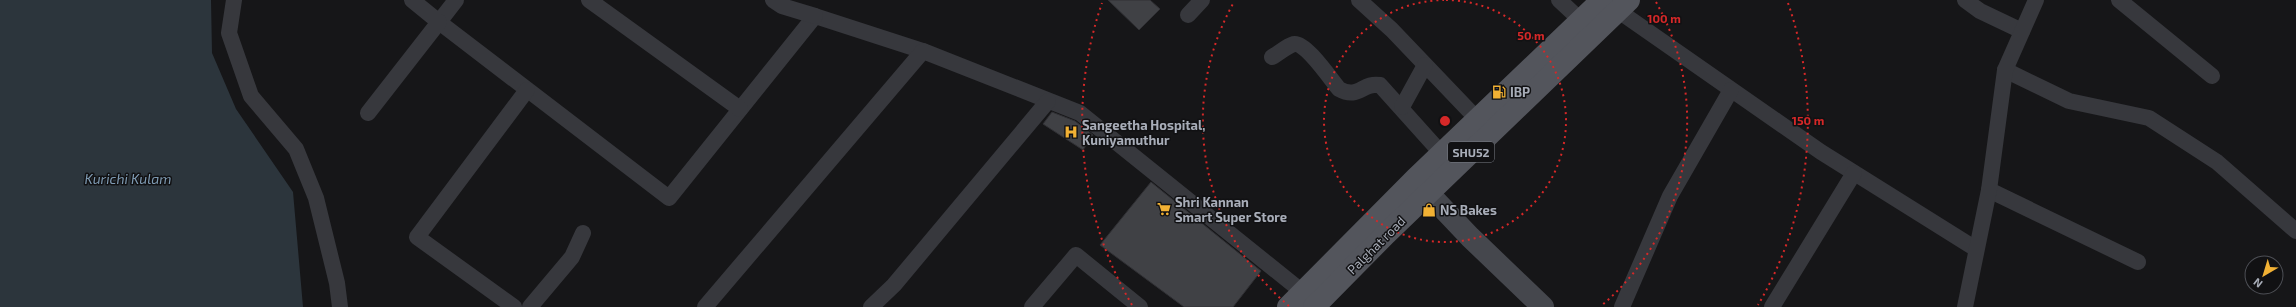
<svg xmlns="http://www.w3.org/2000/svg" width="2296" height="307" font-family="'Exo 2',sans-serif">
  <rect width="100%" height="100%" fill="#161618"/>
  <polygon fill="#2c353c" points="0,0 211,0 212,53 236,109 293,192 303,307 0,307"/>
  <g fill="#404145" stroke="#303034">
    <polygon points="1108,0 1150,0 1160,9 1139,30"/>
    <polygon points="1052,112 1075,121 1093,135 1083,150 1043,124"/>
    <polygon points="1151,182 1261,271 1233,307 1184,307 1100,245"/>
  </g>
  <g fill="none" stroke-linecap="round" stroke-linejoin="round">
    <g stroke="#37383d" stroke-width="16">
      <polyline points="234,0 229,33 251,96 296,149 316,198 337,283 340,307"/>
      <polyline points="456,0 439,22 669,198 815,16 923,51"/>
      <polyline points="589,0 740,109"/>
      <polyline points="773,0 782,6 815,16"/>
      <polyline points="1359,0 1392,30 1478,120"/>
      <polyline points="1559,0 1589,28"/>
      <polyline points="1965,0 1980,11 2022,31"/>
      <polyline points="2119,0 2212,76"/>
      <polyline points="1610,5 1821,152 1976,249"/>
      <polyline points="1188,15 1202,0"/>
      <path d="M1272,57C1279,53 1287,46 1294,44C1305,41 1332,81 1339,89C1359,100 1362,82 1380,85L1442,154"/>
      <polyline points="2005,70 2069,101 2149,118 2217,162 2296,231"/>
      <polyline points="1402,107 1425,65"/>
      <polyline points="368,113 439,22 412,0"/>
      <polyline points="1989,190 2138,262"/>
      <polyline points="514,307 417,237 527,90"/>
      <polyline points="530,307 572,257 583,233"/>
      <polyline points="705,307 923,51 1080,113 1310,298"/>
      <polyline points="871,307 894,285 1048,101"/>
      <polyline points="1032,307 1076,255 1140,307"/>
      <polyline points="1622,307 1670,196 1731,90"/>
      <polyline points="1772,307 1854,173"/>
      <polyline points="1965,307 1989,190 2005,70 2036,0"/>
    </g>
    <polyline stroke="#45474d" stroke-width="22" points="1416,180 1470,237 1543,307"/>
    <g stroke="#53555c" stroke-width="22">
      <polyline points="1288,307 1415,179 1602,0"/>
      <polyline points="1314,307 1386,234 1629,0"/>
    </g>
  </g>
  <g fill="none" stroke="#d62828" stroke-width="2" stroke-dasharray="2 4">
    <path d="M1446 0A121 121 0 1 1 1444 0"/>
    <path d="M1289 306A242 242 0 0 1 1234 2M1656 2A242 242 0 0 1 1601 306"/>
    <path d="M1132 305A363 363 0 0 1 1102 3M1788 3A363 363 0 0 1 1758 305"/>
  </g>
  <defs>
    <g id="fuel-bare" transform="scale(1.08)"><path d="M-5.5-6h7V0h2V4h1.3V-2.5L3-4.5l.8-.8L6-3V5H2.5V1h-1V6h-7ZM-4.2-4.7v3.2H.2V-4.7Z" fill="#f2b134" stroke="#111113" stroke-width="2.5" paint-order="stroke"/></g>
    <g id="hospital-bare" transform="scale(1.08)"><path d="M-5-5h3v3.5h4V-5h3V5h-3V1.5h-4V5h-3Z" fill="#f2b134" stroke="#111113" stroke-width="2.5" paint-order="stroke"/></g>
    <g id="supermarket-bare" transform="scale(1.08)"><path d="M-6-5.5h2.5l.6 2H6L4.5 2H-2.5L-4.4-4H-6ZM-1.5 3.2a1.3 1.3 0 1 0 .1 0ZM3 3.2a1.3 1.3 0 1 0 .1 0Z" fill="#f2b134" stroke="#111113" stroke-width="2.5" paint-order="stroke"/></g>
    <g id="shop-bare" transform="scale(1.08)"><path d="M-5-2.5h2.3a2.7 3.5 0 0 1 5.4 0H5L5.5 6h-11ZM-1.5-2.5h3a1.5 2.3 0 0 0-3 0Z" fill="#f2b134" stroke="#111113" stroke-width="2.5" paint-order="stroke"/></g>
  </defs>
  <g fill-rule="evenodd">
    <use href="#fuel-bare" x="1499" y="92"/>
    <use href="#hospital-bare" x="1071" y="132"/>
    <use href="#supermarket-bare" x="1164" y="209"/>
    <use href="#shop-bare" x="1429" y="210"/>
  </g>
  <g text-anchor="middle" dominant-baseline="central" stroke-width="3" stroke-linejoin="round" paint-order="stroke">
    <rect fill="#111113" stroke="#7b7e86" stroke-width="1" x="1448" y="142" width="46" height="20" rx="3"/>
    <g font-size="12" font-weight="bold" fill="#a8adb8">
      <text x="1471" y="152">SHU52</text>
    </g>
    <g font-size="13" font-weight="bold" fill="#a8adb8" stroke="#111113" text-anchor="start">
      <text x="1510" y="92">IBP</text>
      <text x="1082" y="125">Sangeetha Hospital,<tspan x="1082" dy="15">Kuniyamuthur</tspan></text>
      <text x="1175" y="202">Shri Kannan<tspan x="1175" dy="15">Smart Super Store</tspan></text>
      <text x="1440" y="210">NS Bakes</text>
    </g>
    <g font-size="13" fill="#a8adb8" stroke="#111113">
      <text transform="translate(1376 245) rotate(-45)">Palghat road</text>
    </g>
    <g font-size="14" font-style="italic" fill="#7f9bb3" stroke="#111113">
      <text x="128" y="178">Kurichi Kulam</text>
    </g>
  </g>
  <circle cx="1445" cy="121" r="6" fill="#d62828" stroke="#111113" stroke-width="2"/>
  <g font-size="12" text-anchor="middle" font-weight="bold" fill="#d62828" stroke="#111113" stroke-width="3" stroke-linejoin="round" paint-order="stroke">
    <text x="1664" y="23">100 m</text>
    <text x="1531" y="40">50 m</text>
    <text x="1808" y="125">150 m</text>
  </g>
  <g transform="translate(2264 275) rotate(218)"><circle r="19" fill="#111113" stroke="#4d4f55"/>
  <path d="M0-3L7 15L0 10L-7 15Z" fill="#f2b134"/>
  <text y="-6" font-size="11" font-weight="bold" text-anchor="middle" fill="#a8adb8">N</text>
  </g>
</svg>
